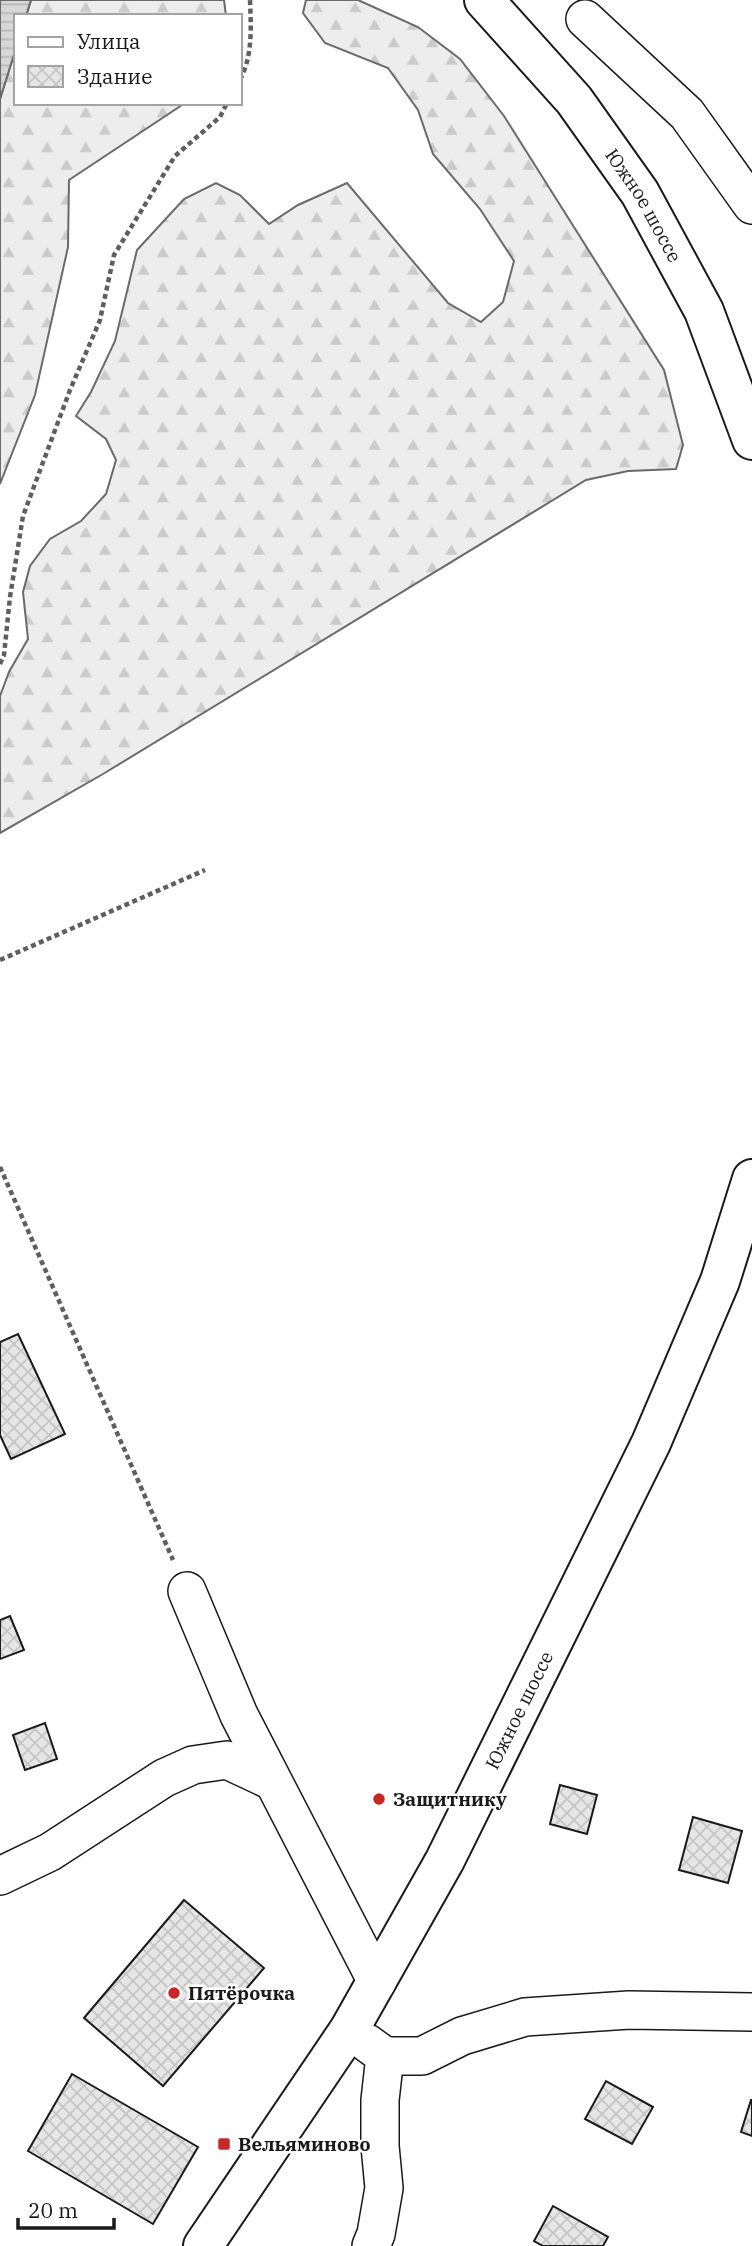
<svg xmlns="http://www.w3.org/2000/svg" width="752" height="2246" font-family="'IBM Plex Serif',serif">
  <defs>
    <pattern id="forest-firs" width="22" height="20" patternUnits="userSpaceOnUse" patternTransform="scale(1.75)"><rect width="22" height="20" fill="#ededed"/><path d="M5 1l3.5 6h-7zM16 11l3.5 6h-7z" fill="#cbcbcb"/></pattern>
    <pattern id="water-rules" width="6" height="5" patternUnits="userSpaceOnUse" patternTransform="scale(1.75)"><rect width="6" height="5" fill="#d7d7d7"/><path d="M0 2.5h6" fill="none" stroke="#b8b8b8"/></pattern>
    <pattern id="building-cross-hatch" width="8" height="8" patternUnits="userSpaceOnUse" patternTransform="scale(1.75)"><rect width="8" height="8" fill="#e6e6e6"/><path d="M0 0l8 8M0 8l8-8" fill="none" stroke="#c5c5c5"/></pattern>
  </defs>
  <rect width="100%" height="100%" fill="#fff"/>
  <g fill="url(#forest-firs)" stroke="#6a6a6a" stroke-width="2">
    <polygon points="31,0 224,0 226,16 26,16"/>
    <polygon points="306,0 358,0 418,27 460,59 504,116 664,370 683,445 676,469 628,471 586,480 103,774 0,833 0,696 9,672 28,639 23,592 30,566 50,539 81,521 106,494 116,460 106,439 76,416 91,392 115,341 137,250 184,199 216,183 240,195 269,224 298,205 347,183 448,303 481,322 503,302 514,261 480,209 433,154 418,110 388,68 325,43 303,13"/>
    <polygon points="16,48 16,103 185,103 69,180 68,247 35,395 0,484 0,99"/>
  </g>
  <polygon fill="url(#water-rules)" stroke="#6a6a6a" stroke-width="2" points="0,0 31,0 26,16 16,16 16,48 0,99"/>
  <g fill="url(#building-cross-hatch)" stroke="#1a1a1a" stroke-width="2">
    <polygon points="18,1334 65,1434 11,1459 0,1435 0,1342"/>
    <polygon points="10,1616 24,1650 0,1659 0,1620"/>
    <polygon points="45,1723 57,1759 25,1770 13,1735"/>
    <polygon points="560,1785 597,1795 587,1834 550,1824"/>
    <polygon points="693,1817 742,1831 728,1883 679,1870"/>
    <polygon points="184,1900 264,1968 163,2086 84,2018"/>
    <polygon points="72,2074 198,2147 153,2224 28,2151"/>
    <polygon points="606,2081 653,2107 632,2144 585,2119"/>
    <polygon points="751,2100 752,2100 752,2136 741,2132"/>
    <polygon points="553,2206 608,2237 603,2246 543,2246 534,2241"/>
  </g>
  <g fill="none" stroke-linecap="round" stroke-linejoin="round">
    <g stroke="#1a1a1a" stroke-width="40">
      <g id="minor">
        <polyline points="585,19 687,114 752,205"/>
        <polyline points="187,1591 239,1715 377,1982"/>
        <polyline points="0,1876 50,1852 164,1778 193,1765 227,1760 272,1781"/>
        <polyline points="367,2043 385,2056 380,2100 380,2146 384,2188 376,2234 371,2246"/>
        <polyline points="385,2056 422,2056 462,2036 525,2017 629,2010 752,2012"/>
      </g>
    </g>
    <g stroke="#1a1a1a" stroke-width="42">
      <g id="major">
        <path id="s1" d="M484,0L574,100L640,193L704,311L752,440"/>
        <path id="s2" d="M203,2246L349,2030L445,1860L651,1443L720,1281L752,1179"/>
      </g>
    </g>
    <g stroke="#5f5f5f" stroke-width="4.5" stroke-dasharray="5 3.5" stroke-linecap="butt">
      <path d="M240,80C253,55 251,27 250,0"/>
      <polyline points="0,664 4,655 10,597 23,516 70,390 100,320 114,255 175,156 220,117 227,103"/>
      <polyline points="0,960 205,870"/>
      <polyline points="0,1167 173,1560"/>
    </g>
    <use href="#minor" stroke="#fff" stroke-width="37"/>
    <use href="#major" stroke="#fff" stroke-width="38"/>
  </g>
  <g fill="#c62828" stroke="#fff" stroke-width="2.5">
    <circle cx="379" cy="1799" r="7"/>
    <circle cx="174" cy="1993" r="7"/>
    <rect x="217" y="2137" width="14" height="14" rx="3.5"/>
  </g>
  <g text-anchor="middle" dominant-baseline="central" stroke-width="5" stroke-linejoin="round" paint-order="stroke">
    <g font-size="19" fill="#1a1a1a" stroke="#fff">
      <text stroke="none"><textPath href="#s1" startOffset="261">Южное шоссе</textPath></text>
      <text stroke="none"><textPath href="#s2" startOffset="623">Южное шоссе</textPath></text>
    </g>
    <g font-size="19" font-weight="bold" fill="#1a1a1a" stroke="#fff" text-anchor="start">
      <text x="393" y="1799">Защитнику</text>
      <text x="188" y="1993">Пятёрочка</text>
      <text x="238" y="2144">Вельяминово</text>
    </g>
  </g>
  <rect x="14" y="14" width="228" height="91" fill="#ffffff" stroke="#a3a3a3" stroke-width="2"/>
  <rect x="28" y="37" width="35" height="10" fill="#ffffff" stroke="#a3a3a3" stroke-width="2"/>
  <text x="77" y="49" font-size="21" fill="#1a1a1a">Улица</text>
  <rect x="28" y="66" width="35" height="21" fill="url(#building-cross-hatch)" stroke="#a3a3a3" stroke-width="2"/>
  <text x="77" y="84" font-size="21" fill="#1a1a1a">Здание</text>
  <path d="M18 2218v10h96v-10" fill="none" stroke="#1a1a1a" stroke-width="3.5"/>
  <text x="28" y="2218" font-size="21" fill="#1a1a1a" stroke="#ffffff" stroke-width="5" paint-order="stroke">20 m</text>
</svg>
